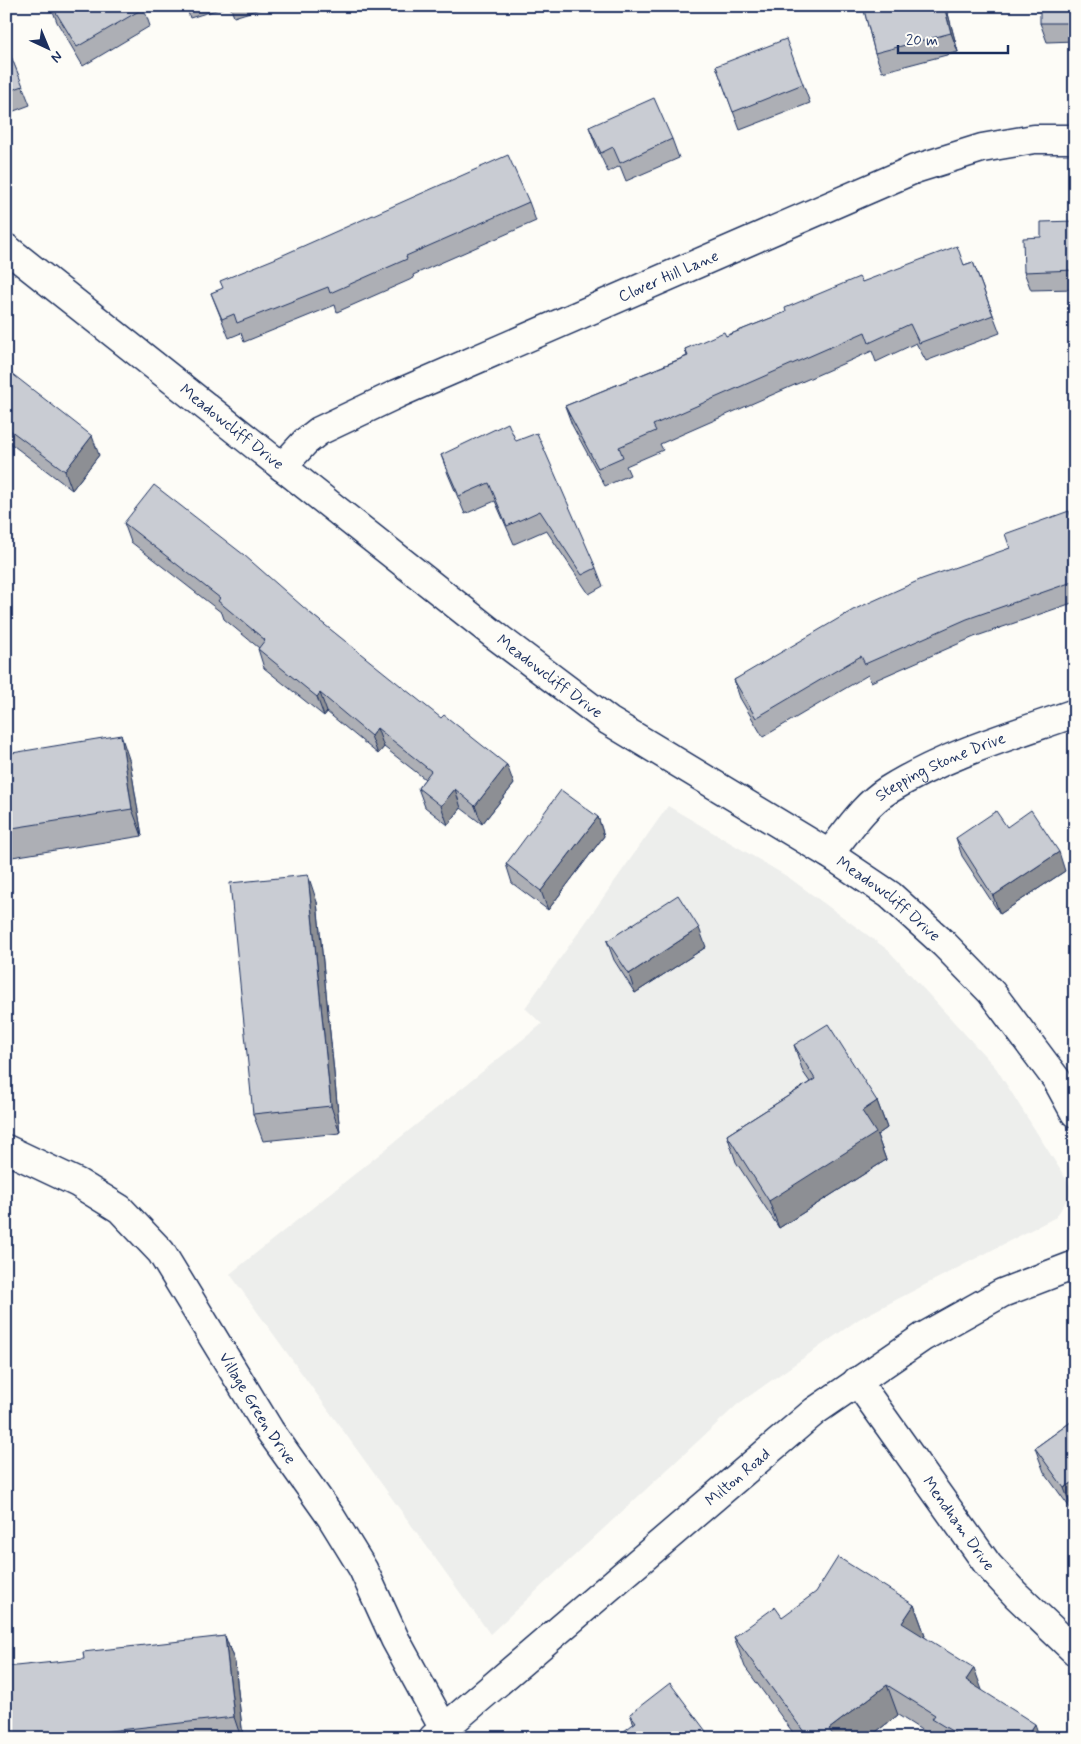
<svg xmlns="http://www.w3.org/2000/svg" width="1081" height="1744" font-family="Mynerve,sans-serif">
  <rect width="100%" height="100%" fill="#fdfcf7"/>
  <filter id="ink" filterUnits="userSpaceOnUse"><feTurbulence type="fractalNoise" baseFrequency=".02" numOctaves="2"/><feDisplacementMap in="SourceGraphic" scale="10" xChannelSelector="R" yChannelSelector="G"/><feConvolveMatrix kernelMatrix="1 2 1 2 8 2 1 2 1" color-interpolation-filters="sRGB"/></filter>
  <g filter="url(#ink)">
    <polygon fill="#edeeec" points="668,806 788,877 888,950 996,1068 1073,1190 1056,1217 859,1319 738,1404 490,1634 230,1274 542,1024 525,1008"/>
    <g fill="none" stroke-linecap="round" stroke-linejoin="round">
      <g stroke="#1b2f5e" stroke-width="31">
        <g id="minor">
          <path id="s1" d="M6,248L492,633L609,721L829,854L890,895L944,944L991,992L1057,1080L1075,1113"/>
          <path id="s2" d="M282,467L305,442L319,431L397,394L915,169L982,148L1034,139H1075"/>
          <path id="s3" d="M829,854C847,832 864,805 888,790C944,755 1013,735 1075,713"/>
          <path id="s4" d="M6,1149L78,1183L120,1209L161,1252L270,1431L331,1517L363,1569L395,1639L444,1729"/>
          <path id="s5" d="M857,1381L988,1565L1016,1595L1075,1651"/>
        </g>
      </g>
      <g stroke="#1b2f5e" stroke-width="31">
        <g id="tertiary">
          <path id="s6" d="M433,1738L815,1411L923,1337L1002,1293L1075,1265"/>
        </g>
      </g>
      <use href="#minor" stroke="#fdfcf7" stroke-width="28"/>
      <use href="#tertiary" stroke="#fdfcf7" stroke-width="28"/>
    </g>
    <g fill="#adafb5" stroke="#1b2f5e">
      <polygon points="51,6 143,6 150,26 83,66 57,22"/>
      <polygon points="186,6 229,6 190,18"/>
      <polygon points="230,6 269,6 234,17"/>
      <polygon points="863,6 946,6 958,52 882,72 875,53"/>
      <polygon points="1075,6 1075,41 1047,42 1040,23"/>
      <polygon points="6,44 30,105 6,114"/>
      <polygon points="716,66 803,84 810,103 740,130"/>
      <polygon points="589,127 672,139 679,158 626,181 620,166 608,172 596,146"/>
      <polygon points="529,202 536,221 413,275 414,278 337,312 335,305 244,342 241,333 229,338 211,293"/>
      <polygon points="1075,221 1075,289 1031,290 1024,272 1041,237"/>
      <polygon points="973,262 1000,333 926,361 916,343 876,362 872,351 660,444 663,450 626,466 630,475 605,486 572,425 565,406 687,356 685,349 726,336 862,282 964,265"/>
      <polygon points="6,369 99,455 72,490 6,440"/>
      <polygon points="516,441 596,568 603,586 589,594 546,530 514,544 495,501 465,514 448,474 441,455"/>
      <polygon points="1069,511 1075,524 1075,602 974,637 871,682 868,675 763,737 740,698 734,680 1010,548"/>
      <polygon points="124,523 310,613 514,784 482,824 461,808 448,825 425,807 418,788 425,779 384,747 378,754 327,712 324,716 264,668 258,649 259,648 224,619 222,613 131,542"/>
      <polygon points="6,754 130,762 142,836 6,858"/>
      <polygon points="598,817 604,836 548,910 512,883 506,864"/>
      <polygon points="1007,827 1065,871 1000,914 962,856 956,838"/>
      <polygon points="317,902 340,1133 263,1141 253,1114"/>
      <polygon points="607,941 706,947 635,993 614,960"/>
      <polygon points="794,1045 877,1101 887,1128 877,1135 886,1160 779,1228 736,1162 727,1135 810,1082 803,1072"/>
      <polygon points="1075,1419 1073,1512 1044,1472 1035,1448"/>
      <polygon points="914,1605 925,1635 924,1636 982,1691 1040,1738 934,1738 898,1715 868,1738 797,1738 745,1667 734,1637 782,1617"/>
      <polygon points="225,1636 235,1663 243,1738 6,1738 84,1659"/>
      <polygon points="630,1714 711,1738 634,1724"/>
    </g>
    <g fill="#8d8f94" stroke="#1b2f5e">
      <polygon points="944,6 946,6 958,52 951,33"/>
      <polygon points="92,436 99,455 72,490 65,471"/>
      <polygon points="320,693 327,712 324,716 317,697"/>
      <polygon points="377,728 384,747 378,754 371,736"/>
      <polygon points="121,735 130,762 142,836 132,809"/>
      <polygon points="507,765 514,784 482,824 475,806"/>
      <polygon points="455,789 461,808 448,825 441,806"/>
      <polygon points="598,817 604,836 548,910 541,891"/>
      <polygon points="1059,852 1065,871 1000,914 993,896"/>
      <polygon points="308,875 317,902 340,1133 331,1106"/>
      <polygon points="699,928 706,947 635,993 629,974"/>
      <polygon points="877,1101 887,1128 877,1135 886,1160 779,1228 769,1201 862,1111"/>
      <polygon points="1075,1481 1075,1511 1073,1512 1064,1488"/>
      <polygon points="914,1605 925,1635 913,1653 902,1623"/>
      <polygon points="225,1636 235,1663 243,1738 241,1738 234,1717"/>
      <polygon points="974,1668 985,1698 966,1680"/>
      <polygon points="887,1685 898,1715 868,1738 832,1738 829,1729"/>
      <polygon points="1035,1724 1040,1738 1026,1738"/>
    </g>
    <g fill="#c9ccd3" stroke="#1b2f5e">
      <polygon points="52,6 143,6 144,8 77,47"/>
      <polygon points="863,6 944,6 951,33 875,53"/>
      <rect x="1040" y="6" width="35" height="17"/>
      <polygon points="786,39 803,84 733,112 716,66"/>
      <polygon points="6,44 23,86 6,92"/>
      <polygon points="654,98 672,139 620,163 613,147 601,153 589,127"/>
      <polygon points="508,155 529,202 406,256 407,259 330,293 328,287 237,323 234,314 222,319 211,293 223,288 220,281 274,259"/>
      <polygon points="1075,221 1075,270 1024,272 1023,238 1041,237 1041,222"/>
      <polygon points="957,246 964,265 973,262 993,315 919,343 910,324 869,343 865,332 653,425 656,431 619,447 623,457 598,468 565,406 688,356 685,349 724,332 726,336 786,312 785,308 859,277 862,282"/>
      <polygon points="6,369 92,436 65,471 6,427"/>
      <polygon points="508,423 516,441 537,433 596,568 582,575 540,511 507,526 489,483 459,496 441,455"/>
      <polygon points="154,485 244,555 310,613 441,718 444,715 507,765 475,806 455,789 441,806 418,788 431,771 377,728 371,736 320,693 317,697 258,649 265,640 218,601 220,598 124,523"/>
      <polygon points="1069,511 1073,524 1075,524 1075,581 967,619 865,664 861,656 756,718 734,680 853,610 922,579 1010,548 1005,534"/>
      <polygon points="121,735 132,809 6,829 6,754"/>
      <polygon points="561,790 598,817 541,891 506,864"/>
      <polygon points="1031,810 1059,852 993,896 956,838 996,811 1007,827"/>
      <polygon points="308,875 331,1106 253,1114 230,883"/>
      <polygon points="678,895 699,928 629,974 607,941"/>
      <polygon points="828,1024 877,1101 862,1111 876,1133 769,1201 727,1135 815,1079 794,1045"/>
      <polygon points="1075,1419 1075,1481 1064,1488 1035,1448"/>
      <polygon points="838,1557 914,1605 902,1623 974,1668 966,1680 1035,1724 1026,1738 952,1738 955,1733 932,1719 935,1715 887,1685 829,1729 835,1738 804,1738 807,1736 734,1637 775,1607 782,1617 816,1592"/>
      <polygon points="225,1636 234,1717 92,1733 92,1738 6,1738 6,1667 84,1659 83,1652"/>
      <polygon points="670,1683 711,1738 615,1738 636,1722 630,1714"/>
    </g>
  </g>
  <g text-anchor="middle" dominant-baseline="central" stroke-width="4" stroke-linejoin="round" paint-order="stroke">
    <g font-size="16" fill="#1b2f5e" stroke="#fdfcf7">
      <text stroke="none"><textPath href="#s2" startOffset="434">Clover Hill Lane</textPath></text>
      <text stroke="none"><textPath href="#s1" startOffset="288">Meadowcliff Drive</textPath></text>
      <text stroke="none"><textPath href="#s1" startOffset="692">Meadowcliff Drive</textPath></text>
      <text stroke="none"><textPath href="#s3" startOffset="145">Stepping Stone Drive</textPath></text>
      <text stroke="none"><textPath href="#s1" startOffset="1098">Meadowcliff Drive</textPath></text>
      <text stroke="none"><textPath href="#s4" startOffset="372">Village Green Drive</textPath></text>
      <text stroke="none"><textPath href="#s6" startOffset="401">Milton Road</textPath></text>
      <text stroke="none"><textPath href="#s5" startOffset="175">Mendham Drive</textPath></text>
    </g>
  </g>
  <rect width="1081" height="1744" fill="none" stroke="#fdfcf7" stroke-width="25"/>
  <rect x="12" y="12" width="1056" height="1719" fill="none" stroke="#1b2f5e" stroke-width="2" filter="url(#ink)"/>
  <g transform="translate(48 48) rotate(136)" stroke="#fdfcf7" stroke-width="4" paint-order="stroke">
  <path d="M0-4L9 19L0 12L-9 19Z" fill="#1b2f5e"/>
  <text y="-8" font-size="14" font-weight="bold" text-anchor="middle" fill="#1b2f5e">N</text>
  </g>
  <path d="M898 45v8h110v-8" fill="none" stroke="#1b2f5e" stroke-width="2.5"/>
  <text x="906" y="45" font-size="15" fill="#1b2f5e" stroke="#fdfcf7" stroke-width="4" paint-order="stroke">20 m</text>
</svg>
